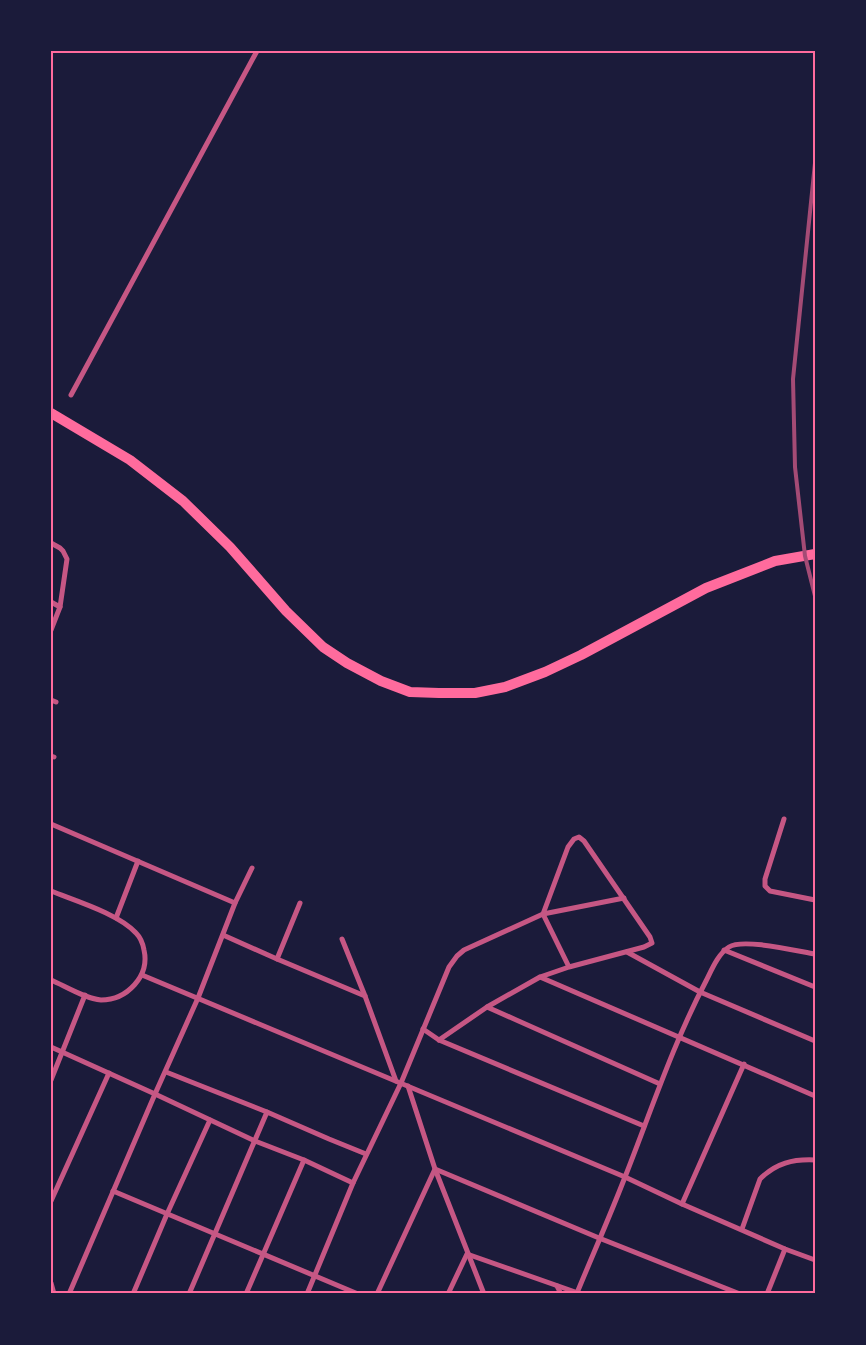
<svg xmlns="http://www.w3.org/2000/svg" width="866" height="1345" font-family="'Archivo Narrow',sans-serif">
  <rect width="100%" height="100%" fill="#1b1b3a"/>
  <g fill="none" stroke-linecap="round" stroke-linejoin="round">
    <g stroke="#c65784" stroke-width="5">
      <polyline points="71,395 257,51"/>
      <polyline points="51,543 60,548 63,551 67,559 60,607 51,630"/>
      <polyline points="51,602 60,607"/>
      <polyline points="51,700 56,702"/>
      <polyline points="51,756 54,757"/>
      <polyline points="784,819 765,879 765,886 770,891 815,900"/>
      <polyline points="51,824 235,903"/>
      <path d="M51,891C76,901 119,914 136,933C141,938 143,944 144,950C150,976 127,1000 101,1000C86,999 65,986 51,980"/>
      <polyline points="116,918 138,861"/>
      <polyline points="223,935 277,959 365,996"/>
      <polyline points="342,939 365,996 396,1081"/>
      <polyline points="724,950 815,987"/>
      <polyline points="627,952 700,992 815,1041"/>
      <polyline points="277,959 300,903"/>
      <polyline points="142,975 625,1177 682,1204 785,1249 815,1260"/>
      <polyline points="540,977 815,1096"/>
      <polyline points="487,1007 660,1084"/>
      <polyline points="423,1029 439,1040 644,1126"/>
      <polyline points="439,1040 487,1007 540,977 569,967 644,947 652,943 650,937 584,841 579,837 574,839 568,847 543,914 569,967"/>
      <polyline points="51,1047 155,1094 255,1141 304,1160 353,1183"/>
      <polyline points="166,1072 267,1112"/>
      <polyline points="51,1080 85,995"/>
      <polyline points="408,1086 435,1169 484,1294"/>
      <polyline points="113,1191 358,1294"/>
      <polyline points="51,1201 109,1073"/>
      <polyline points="682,1204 744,1064"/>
      <path d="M742,1229L760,1179C776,1163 793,1159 815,1160"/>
      <polyline points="51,1283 54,1294"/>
      <polyline points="557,1286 561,1294"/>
      <path d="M577,1293C593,1254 610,1216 625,1177C651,1111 673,1044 706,981C712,969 718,954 729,947C743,938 797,951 815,954"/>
      <polyline points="69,1294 155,1094 198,998 235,903 252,868"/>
      <polyline points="133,1294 167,1214 210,1120"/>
      <polyline points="189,1294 267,1112 329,1139 366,1154"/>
      <polyline points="246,1294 304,1160"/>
      <polyline points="307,1294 353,1183 401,1083 449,967 457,956 464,950 543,914 624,898"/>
      <polyline points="377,1294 435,1169 599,1238 740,1294"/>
      <polyline points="448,1294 467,1254 578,1293"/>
      <polyline points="767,1294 785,1249"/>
    </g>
    <polyline stroke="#ff6b9d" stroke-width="10" points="51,413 130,460 183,501 230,547 286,611 323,647 347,663 381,681 410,692 439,693 475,693 505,687 545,672 581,655 706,588 775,561 815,554"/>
    <polyline stroke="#a44b75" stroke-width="4" points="815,163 793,379 795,467 805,556 815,596"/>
  </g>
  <rect width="866" height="1345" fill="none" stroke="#1b1b3a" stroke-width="105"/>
  <rect x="52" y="52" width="762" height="1240" fill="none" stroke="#ff6b9d" stroke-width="2"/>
</svg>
